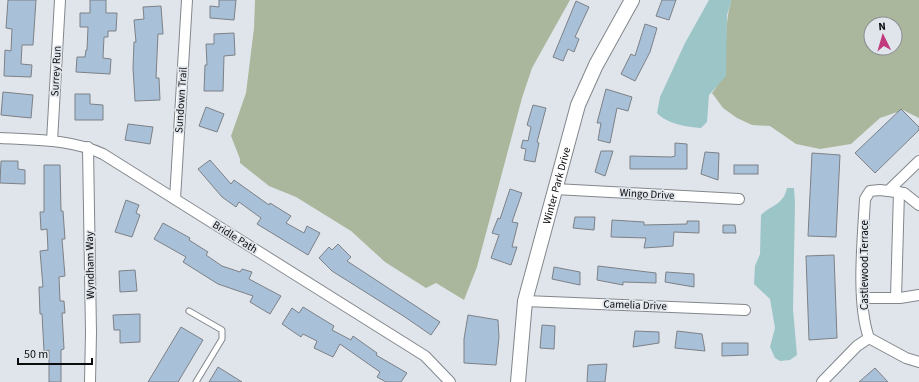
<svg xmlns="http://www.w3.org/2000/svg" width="919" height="382" font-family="'Source Sans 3',sans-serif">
  <rect width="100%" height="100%" fill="#e0e5eb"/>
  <g fill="#abb79c" fill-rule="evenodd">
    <polygon points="255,0 570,0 532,68 522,98 477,267 464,300 436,283 426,288 385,262 351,231 296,197 269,186 240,163 240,159 231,136 246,93 254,28"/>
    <path d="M730,0H919V118L903,110L880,118L851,144L820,149L796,144L770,126L752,125L737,118L723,108L712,93C731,72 722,29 731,2ZM871,24H895V48H871Z"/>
  </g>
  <g fill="#9cc5c7">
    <path d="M709,0H730L731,2L727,15L726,76L709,95L707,122L701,128C687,127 667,124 657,113L660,97L685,43Z"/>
    <path d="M787,188H794L795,203L793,309L797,355L790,360L780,361L775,358L770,347L775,328L770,299L754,284L755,266L760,254L761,215C773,204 783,205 787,188Z"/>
  </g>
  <g fill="#a8c0d8" stroke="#7d8187">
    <polygon points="8,0 36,0 33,45 22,45 21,64 32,65 31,77 4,76 5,50 11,51 12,29 6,28"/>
    <polygon points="90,0 106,0 106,13 117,13 116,31 108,31 108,37 104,37 103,58 111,59 110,74 76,72 77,57 85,57 86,50 87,50 88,27 80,27 80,13 90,13"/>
    <polygon points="219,0 236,0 234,20 210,18 210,6 219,7"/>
    <polygon points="662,0 676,0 669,20 656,16"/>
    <polygon points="576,1 589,7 575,37 579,39 574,52 568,49 563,61 553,57"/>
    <polygon points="161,6 163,34 158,34 156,78 159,78 160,100 135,101 133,68 134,42 136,42 134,20 144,19 143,7"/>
    <polygon points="645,24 657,28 650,52 635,81 621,74 631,54 635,56"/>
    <polygon points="234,33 235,55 224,56 223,91 204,91 205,65 207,65 206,44 214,44 214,34"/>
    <polygon points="606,89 632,97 628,111 617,108 610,143 598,140 601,123 597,123"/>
    <polygon points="3,92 33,95 31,118 1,115"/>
    <polygon points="75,94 90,94 90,104 103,105 103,120 75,120"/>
    <polygon points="533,105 546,108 537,142 539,143 535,162 524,160 526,149 521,148 523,140 528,141 531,127 527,125"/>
    <polygon points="206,107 224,114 217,132 199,126"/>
    <polygon points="901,109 919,127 919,130 875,173 855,153"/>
    <polygon points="128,124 153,127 150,144 125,140"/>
    <polygon points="675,143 687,144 687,169 630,169 630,156 671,157 675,156"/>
    <polygon points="601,151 613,151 605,176 595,172"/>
    <polygon points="705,152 719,153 718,180 701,174"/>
    <polygon points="812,153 840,155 836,237 808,236"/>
    <polygon points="210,160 231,184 234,180 269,205 270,203 291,216 286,223 304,233 307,226 320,233 308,255 257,224 261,218 239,202 236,207 222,197 198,169"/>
    <polygon points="1,161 18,161 18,169 25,170 25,184 0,183"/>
    <polygon points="44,165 60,165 61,211 63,211 65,239 62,239 65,276 59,277 60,301 64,301 65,313 62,313 64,349 61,350 61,382 49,382 49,350 44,351 42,314 40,314 39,287 43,287 40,251 48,250 47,229 41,230 40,212 44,212"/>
    <rect x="734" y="165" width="24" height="9"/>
    <polygon points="510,189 522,193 512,222 518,223 512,247 517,247 511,265 491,258 499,235 492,233 498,218 500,219"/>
    <polygon points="126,200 139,205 136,213 140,215 132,237 115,232"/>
    <polygon points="575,217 595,217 594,230 573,228"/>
    <polygon points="612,220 644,222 644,225 687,224 687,221 699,221 699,233 674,232 673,246 644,248 646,238 611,237"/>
    <polygon points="163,223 190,238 189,240 208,252 206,255 222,266 240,272 242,269 252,272 249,279 281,296 270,314 250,302 253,296 218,284 183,262 186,257 154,239"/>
    <polygon points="723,225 735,225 736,233 723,233"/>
    <polygon points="338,244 351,257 347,261 440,322 431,335 405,317 332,271 319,258 329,247 332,250"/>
    <polygon points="834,255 837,338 809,340 806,256"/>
    <polygon points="598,266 656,273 656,283 623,282 623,285 597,280"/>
    <polygon points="554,267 580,272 580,285 552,279"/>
    <polygon points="135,270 137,291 120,292 119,271"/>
    <polygon points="666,272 694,274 694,287 665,282"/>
    <polygon points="303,307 334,326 332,330 351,340 353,336 377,353 376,355 407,373 401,382 386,382 377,377 380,372 340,344 333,357 314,348 317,341 303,334 301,337 282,324 292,308 299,313"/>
    <polygon points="140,314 140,342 120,343 120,330 114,330 113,315"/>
    <polygon points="468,315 498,320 499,337 496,365 464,363 464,339"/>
    <polygon points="542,325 555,326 554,349 540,348"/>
    <polygon points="181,327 203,340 178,382 148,382"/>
    <polygon points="635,331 659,332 659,343 633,347"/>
    <polygon points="677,331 702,334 705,351 675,348"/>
    <polygon points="722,343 748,343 748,355 722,356"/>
    <polygon points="607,364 605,382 587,382 588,365"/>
    <polygon points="218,367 242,382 209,382"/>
    <polygon points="875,368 888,382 859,382"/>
  </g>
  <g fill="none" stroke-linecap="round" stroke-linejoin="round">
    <g stroke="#82878c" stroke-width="7">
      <polyline id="lane" points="189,311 222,330 222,339 196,382"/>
    </g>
    <g stroke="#82878c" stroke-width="12">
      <g id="street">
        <path d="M0,138C35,140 71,139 103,154L425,356L450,382"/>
        <polyline points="52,141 60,0"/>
        <polyline points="88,147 91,333 90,382"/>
        <polyline points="555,189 739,199"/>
        <polyline points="888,191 919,161"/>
        <polyline points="175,199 187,0"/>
        <path d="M919,205L904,193L880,190L870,191L865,199C863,238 856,302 869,338L906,358L919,362"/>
        <polyline points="863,298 900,298 919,295"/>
        <polyline points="896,298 899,192"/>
        <polyline points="525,301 745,310"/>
        <polyline points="822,382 857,346 869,338"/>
      </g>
    </g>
    <g stroke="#82878c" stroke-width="16">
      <g id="secondary">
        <path id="s1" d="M518,382L525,301L578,105L596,65L632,0"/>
      </g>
    </g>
    <use href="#lane" stroke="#fff" stroke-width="5"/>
    <use href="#street" stroke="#fff" stroke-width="10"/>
    <use href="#secondary" stroke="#fff" stroke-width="14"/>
  </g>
  <g text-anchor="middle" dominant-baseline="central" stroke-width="3.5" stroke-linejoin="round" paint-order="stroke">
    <g font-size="11" fill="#0a0c0e" stroke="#e0e5eb">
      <text transform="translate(56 71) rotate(-87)">Surrey Run</text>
      <text transform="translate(181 100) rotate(-86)">Sundown Trail</text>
      <text stroke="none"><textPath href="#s1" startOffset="201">Winter Park Drive</textPath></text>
      <text transform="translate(647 194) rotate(3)">Wingo Drive</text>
      <text transform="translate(235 237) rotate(32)">Bridle Path</text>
      <text transform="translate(90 265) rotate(-91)">Wyndham Way</text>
      <text transform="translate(864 265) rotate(-90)">Castlewood Terrace</text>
      <text transform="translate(635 305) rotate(2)">Camelia Drive</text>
    </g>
  </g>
  <g transform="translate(883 36) rotate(355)"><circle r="19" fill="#e0e5eb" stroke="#8a8e93"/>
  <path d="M0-3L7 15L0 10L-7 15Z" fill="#c03a7d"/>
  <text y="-6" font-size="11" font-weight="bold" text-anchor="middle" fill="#0a0c0e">N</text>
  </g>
  <path d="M18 358v6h74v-6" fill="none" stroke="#0a0c0e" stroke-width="2"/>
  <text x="24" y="358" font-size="12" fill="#0a0c0e" stroke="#e0e5eb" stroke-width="3" paint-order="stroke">50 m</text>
</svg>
